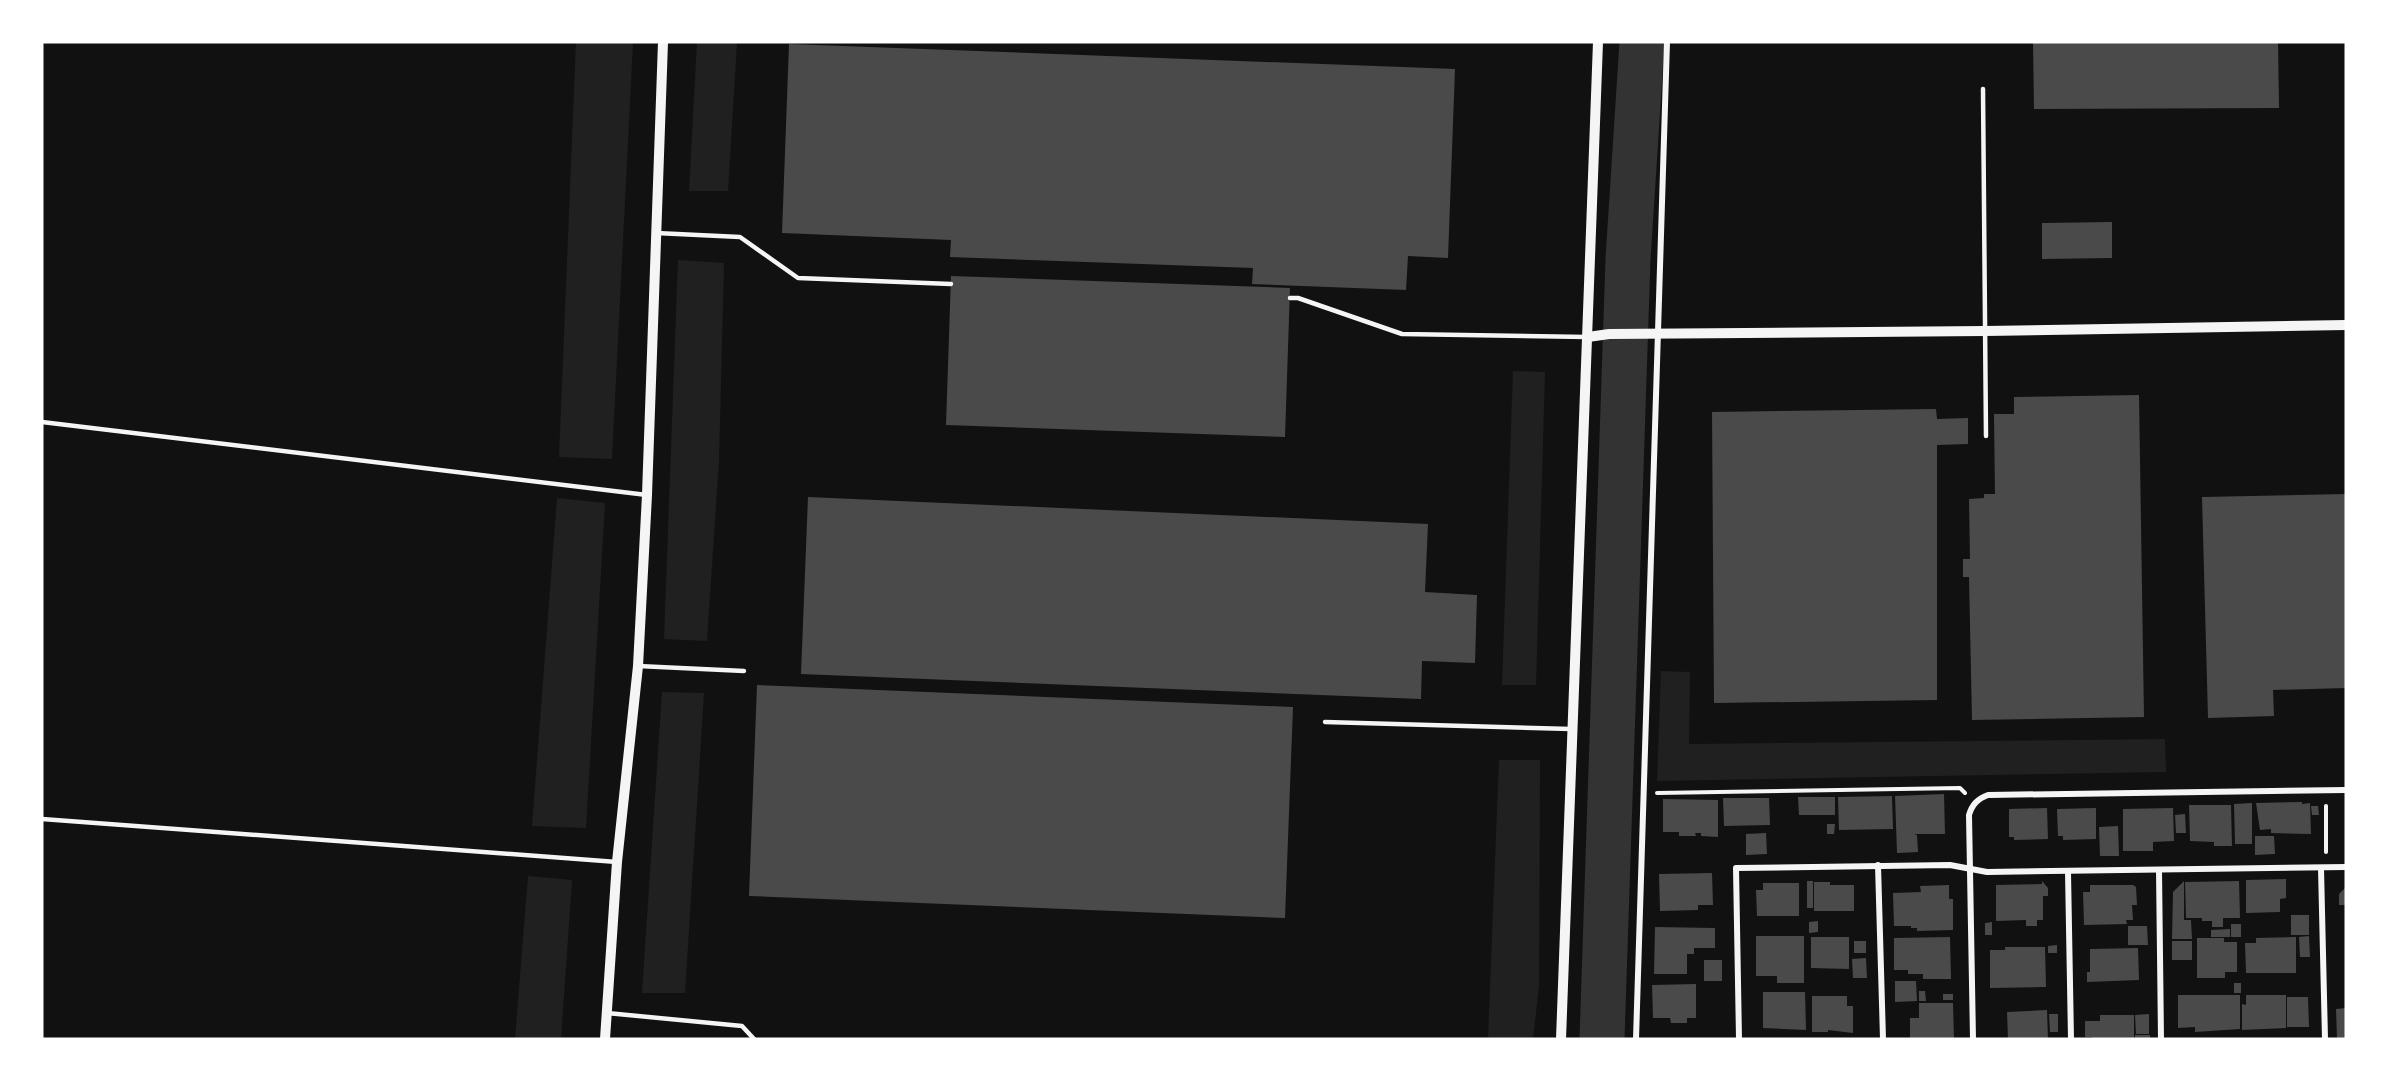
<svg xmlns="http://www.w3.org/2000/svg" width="2388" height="1081" font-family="Overpass,sans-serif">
  <rect width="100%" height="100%" fill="#111"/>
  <g fill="#202020">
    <polygon points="576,42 633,42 612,459 559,457"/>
    <polygon points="697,42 737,42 728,191 689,191"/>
    <polygon points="678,260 724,263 719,460 707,641 664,639"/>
    <polygon points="1513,371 1545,372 1536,685 1502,685"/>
    <polygon points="557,498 605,503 586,828 532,826"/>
    <polygon points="1661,671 1690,672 1689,744 2165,739 2166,772 1657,781"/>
    <polygon points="662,692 704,693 685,993 642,993"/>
    <polygon points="1499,760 1540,760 1539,986 1533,1039 1488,1039"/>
    <polygon points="528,876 572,880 561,1039 515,1039"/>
  </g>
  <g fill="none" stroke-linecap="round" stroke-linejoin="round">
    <polyline stroke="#333" stroke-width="45" points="1602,1039 1628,259 1642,42"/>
  </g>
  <g fill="#4a4a4a">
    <polygon points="2033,42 2278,42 2279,108 2034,109"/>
    <polygon points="789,44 1455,69 1448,258 1408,256 1406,290 1252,284 1253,268 950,257 951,240 782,233"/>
    <polygon points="2112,222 2112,258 2042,259 2042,223"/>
    <polygon points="951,276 1290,288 1285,437 946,425"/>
    <polygon points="2139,395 2144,717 1972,720 1969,577 1963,577 1963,559 1970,559 1969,499 1984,498 1984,494 1995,494 1994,414 2014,414 2014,397"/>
    <polygon points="1936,409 1937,419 1968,418 1968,444 1937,445 1937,700 1714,703 1712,412"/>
    <polygon points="2346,494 2346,688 2273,690 2274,716 2208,718 2202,497"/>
    <polygon points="808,497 1428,524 1425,592 1477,595 1475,663 1422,661 1421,699 801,674"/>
    <polygon points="757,685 1293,707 1285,918 749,896"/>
    <polygon points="1944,794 1945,834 1914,834 1917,835 1918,852 1897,853 1895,796"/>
    <polygon points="1892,796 1893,829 1839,830 1838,797"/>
    <polygon points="1798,797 1835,797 1835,815 1799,815"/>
    <polygon points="1723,798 1769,798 1770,825 1724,826"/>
    <polygon points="1663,799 1718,800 1718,837 1701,836 1701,833 1695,833 1696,836 1679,836 1679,832 1663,832"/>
    <polygon points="2302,802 2302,804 2310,803 2311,834 2271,833 2271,829 2260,830 2256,803"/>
    <polygon points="2252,803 2252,844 2235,844 2234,804"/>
    <polygon points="2189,805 2231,805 2232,846 2214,846 2214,842 2190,841"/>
    <polygon points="2311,806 2318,806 2319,815 2312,815"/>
    <polygon points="2047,808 2048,839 2014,840 2014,837 2009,837 2009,809"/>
    <polygon points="2096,808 2096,839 2063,840 2063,836 2058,836 2057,809"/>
    <polygon points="2173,808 2174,841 2153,842 2153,851 2123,851 2123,809"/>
    <polygon points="2185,814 2186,833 2176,833 2175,815"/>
    <polygon points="1827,824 1835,824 1834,834 1827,834"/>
    <polygon points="2118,826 2119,856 2100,856 2099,827"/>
    <polygon points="1766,833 1767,854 1746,855 1746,834"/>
    <polygon points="2255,836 2274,836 2275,854 2255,855"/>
    <polygon points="1712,873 1713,905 1698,905 1698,910 1660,911 1659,874"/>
    <polygon points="2286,879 2286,898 2280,899 2280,912 2246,913 2246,880"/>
    <rect x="1807" y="881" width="6" height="27"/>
    <polygon points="2042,881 2048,888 2048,896 2043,896 2043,920 2037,920 2037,926 2026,926 2026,920 1996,921 1996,885 2042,884"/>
    <polygon points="2184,881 2184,920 2191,920 2192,939 2172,939 2173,892"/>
    <polygon points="2239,881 2240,918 2223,918 2223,927 2212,927 2212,921 2202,921 2202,918 2186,918 2185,882"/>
    <polygon points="1814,882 1830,882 1830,885 1854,885 1854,911 1814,911"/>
    <polygon points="1763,883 1799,883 1799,916 1757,916 1756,890 1763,890"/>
    <polygon points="1949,885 1949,899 1953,899 1953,930 1917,931 1917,928 1911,928 1911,926 1894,926 1893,893 1921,892 1920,886"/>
    <polygon points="2090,885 2133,885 2136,887 2137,905 2132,905 2133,920 2126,920 2127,924 2084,925 2083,892 2090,892"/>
    <polygon points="2346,887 2346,905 2339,905 2339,894"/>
    <rect x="2291" y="915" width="18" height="20"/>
    <polygon points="1818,921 1818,932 1809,933 1809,922"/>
    <polygon points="1992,922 1992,935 1985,935 1985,923"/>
    <rect x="2231" y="924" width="10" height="13"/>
    <polygon points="2128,926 2147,926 2148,945 2128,945"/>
    <polygon points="1655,927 1715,928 1715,948 1694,948 1694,954 1687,954 1687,974 1654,974"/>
    <polygon points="2230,929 2230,937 2211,937 2211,930"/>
    <polygon points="1756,936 1804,936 1804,983 1777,983 1777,976 1756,976"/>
    <polygon points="2309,936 2310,957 2300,957 2299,937"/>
    <polygon points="1811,937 1849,937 1849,969 1811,968"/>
    <polygon points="1950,937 1951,979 1923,979 1923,974 1908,974 1908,970 1894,970 1894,938"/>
    <polygon points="2296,937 2296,973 2246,973 2245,943 2256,943 2256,938"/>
    <polygon points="2197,938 2224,938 2224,942 2237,942 2237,972 2225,972 2225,978 2197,978"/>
    <rect x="1854" y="941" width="12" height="12"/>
    <rect x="2172" y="941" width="20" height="19"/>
    <polygon points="2057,945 2057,953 2048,953 2048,946"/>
    <polygon points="2005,947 2045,947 2046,987 1990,988 1990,950 2005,950"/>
    <polygon points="2138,948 2139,980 2087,982 2087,972 2090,972 2090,949"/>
    <polygon points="1866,958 1867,978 1853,978 1852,959"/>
    <rect x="1704" y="960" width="18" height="21"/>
    <polygon points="1895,981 1916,981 1917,1001 1895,1002"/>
    <rect x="2234" y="983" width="7" height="10"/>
    <polygon points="1696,984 1696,1018 1687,1018 1687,1023 1671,1023 1670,1018 1653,1018 1652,985"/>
    <polygon points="1919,991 1925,991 1926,1001 1919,1001"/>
    <polygon points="1763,992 1805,992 1806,1030 1763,1028"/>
    <rect x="1943" y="994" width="10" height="6"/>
    <polygon points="2178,995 2240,995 2240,1029 2195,1032 2195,1027 2178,1028"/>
    <polygon points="2246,995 2286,995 2286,1028 2242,1030 2242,1004 2246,1005"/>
    <polygon points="1812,996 1847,996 1847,1006 1853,1006 1853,1033 1828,1030 1828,1032 1812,1032"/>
    <polygon points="2287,997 2308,997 2309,1027 2287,1027"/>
    <polygon points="1919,1003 1953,1003 1954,1039 1910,1039 1910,1018 1919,1018"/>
    <polygon points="2346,1008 2346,1039 2337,1039 2336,1009"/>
    <polygon points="2047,1010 2048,1039 2008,1039 2007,1012"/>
    <polygon points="2049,1014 2058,1014 2058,1032 2050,1032"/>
    <polygon points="2149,1014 2149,1034 2136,1034 2135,1015"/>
    <polygon points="2100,1015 2134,1015 2134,1039 2092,1039 2092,1037 2085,1037 2085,1021 2100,1021"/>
    <rect x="2135" y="1035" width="15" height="4"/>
  </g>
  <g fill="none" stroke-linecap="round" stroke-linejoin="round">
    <g stroke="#f5f5f5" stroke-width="4">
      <polyline points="1657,793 1960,788 1965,793"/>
      <polyline points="2326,806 2326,852"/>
    </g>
    <g stroke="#f5f5f5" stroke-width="4.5">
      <polyline points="1983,89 1986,436"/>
      <polyline points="656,233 740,237 798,278 951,284"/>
      <polyline points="1290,298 1298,298 1402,334 1587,337"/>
      <polyline points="42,422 647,495"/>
      <polyline points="638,666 744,671"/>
      <polyline points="1325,722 1571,729"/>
      <polyline points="42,819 617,862"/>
      <polyline points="607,1013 742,1026 754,1039"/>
    </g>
    <g stroke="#f5f5f5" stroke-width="6">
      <polyline points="1878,865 1883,1039"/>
      <polyline points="2321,868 2325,1039"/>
      <polyline points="2159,870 2161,1039"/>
      <polyline points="2068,872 2071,1039"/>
      <polyline points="1636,1039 1667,42"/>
      <polyline points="1739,1039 1736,868 1950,865 1987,872 2346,867"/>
      <path d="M1973,1039L1969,815C1972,805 1977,799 1988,795L2346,790"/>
    </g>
    <g stroke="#f5f5f5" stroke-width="10">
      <polyline points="1588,337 1609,334 1985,331 2346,325"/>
      <polyline points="605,1039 617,862 638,666 647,495 663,42"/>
      <polyline points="1561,1039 1598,42"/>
    </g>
  </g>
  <rect width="2388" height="1081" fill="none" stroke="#ffffff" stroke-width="87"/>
</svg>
